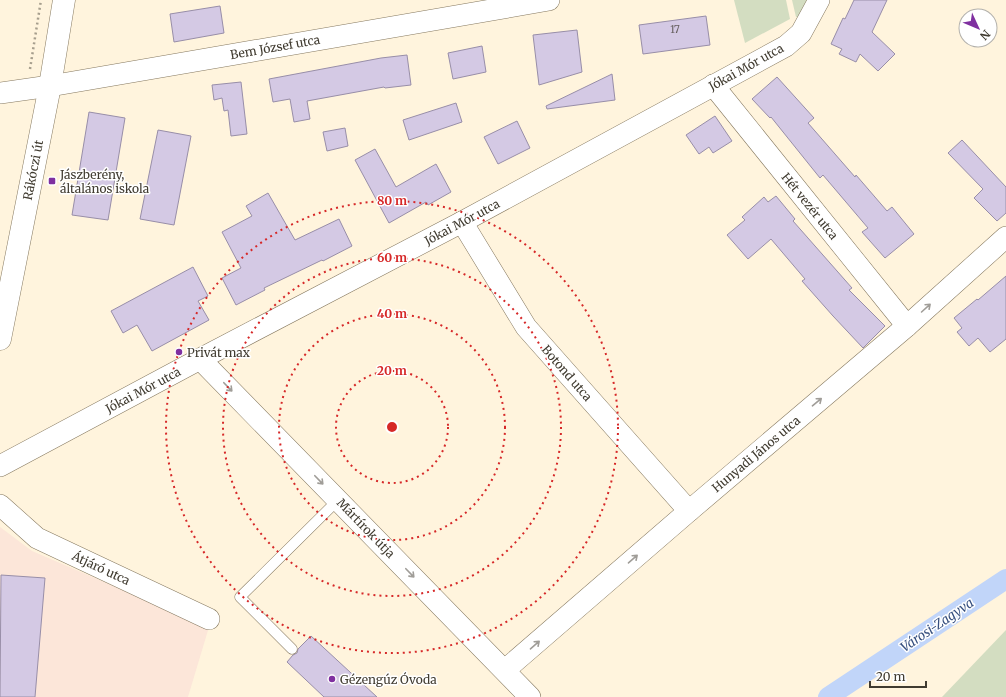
<svg xmlns="http://www.w3.org/2000/svg" width="1006" height="697" font-family="Merriweather,serif">
  <rect width="100%" height="100%" fill="#fff4dd"/>
  <polygon fill="#fce6d9" points="0,527 32,551 209,627 188,697 0,697"/>
  <g fill="#d3ddc1">
    <polygon points="734,0 786,0 790,19 745,43"/>
    <polygon points="792,0 814,0 805,15 796,17"/>
    <polygon points="1006,630 1006,697 942,697"/>
  </g>
  <g fill="none" stroke-linecap="round" stroke-linejoin="round">
    <polyline stroke="#c1d5f9" stroke-width="20" points="828,697 1006,579"/>
  </g>
  <g fill="#d4c9e4" stroke="#988ea8">
    <polygon points="854,0 887,0 872,32 895,54 878,71 860,54 856,62 839,54 842,49 831,44 843,18 845,19"/>
    <polygon points="220,6 224,33 174,42 170,14"/>
    <polygon points="706,16 710,45 643,54 639,25"/>
    <polygon points="577,30 582,72 539,85 533,35"/>
    <polygon points="482,46 486,72 453,79 448,53"/>
    <polygon points="407,55 411,85 385,88 384,87 307,101 310,119 294,122 290,99 273,102 269,79 381,58"/>
    <polygon points="612,74 615,100 547,109 546,106"/>
    <polygon points="777,77 814,118 808,123 855,177 856,175 887,211 892,207 914,234 885,258 862,232 868,228 823,175 820,178 771,117 770,118 752,99"/>
    <polygon points="241,82 247,134 231,136 228,110 224,111 222,98 214,100 212,85"/>
    <polygon points="456,103 462,122 409,140 403,120"/>
    <polygon points="89,112 125,118 108,220 72,215"/>
    <polygon points="715,116 732,141 713,153 709,147 699,154 686,135"/>
    <polygon points="517,121 530,148 498,164 484,137"/>
    <polygon points="345,128 348,146 327,151 323,132"/>
    <polygon points="158,130 191,136 174,225 140,219"/>
    <polygon points="962,140 1006,187 1006,213 997,221 974,198 983,189 948,153"/>
    <polygon points="375,149 396,187 436,164 451,192 428,205 426,202 389,223 355,160"/>
    <polygon points="268,193 295,240 339,219 352,246 323,261 322,260 264,288 265,290 236,305 222,278 241,268 222,232 252,216 246,206"/>
    <polygon points="776,196 795,219 793,221 852,288 849,290 885,326 863,348 833,316 802,281 805,279 771,239 748,259 727,235 745,220 742,217 764,197 768,202"/>
    <polygon points="193,267 208,296 198,301 209,320 152,351 137,325 123,333 111,311"/>
    <polygon points="1006,276 1006,339 990,352 978,338 969,346 957,332 962,328 954,318 977,299 978,300"/>
    <polygon points="1,575 45,578 35,697 0,697"/>
    <polygon points="311,636 377,697 324,697 287,662 293,655 297,653 298,649"/>
  </g>
  <g fill="none" stroke-linecap="round" stroke-linejoin="round">
    <g stroke="#85785f" stroke-width="11">
      <polyline id="lane" points="292,649 240,597 338,500"/>
    </g>
    <g stroke="#85785f" stroke-width="22">
      <g id="street">
        <polyline points="713,85 907,326"/>
        <polyline points="0,93 50,86 549,0"/>
        <polyline points="462,222 526,327 689,511"/>
        <polyline points="200,359 530,697"/>
        <polyline points="0,466 200,359 462,222 786,46 801,33 819,0"/>
        <polyline points="0,505 37,538 209,619"/>
        <polyline points="505,670 689,511 907,326 1006,237"/>
      </g>
    </g>
    <g stroke="#85785f" stroke-width="23">
      <polyline id="secondary" points="0,339 50,86 64,0"/>
    </g>
    <polyline stroke="#a69e8d" stroke-width="2.5" stroke-dasharray="2 3" stroke-linecap="butt" points="30,69 41,0"/>
    <use href="#lane" stroke="#fff" stroke-width="10"/>
    <use href="#street" stroke="#fff" stroke-width="21"/>
    <use href="#secondary" stroke="#fff" stroke-width="22"/>
  </g>
  <defs><path id="oneway-shaft" d="M-6 0H5M1.5-3L5.5 0L1.5 3" fill="none" stroke-width="1.6" stroke-linecap="round" stroke-linejoin="round"/></defs>
  <g stroke="#a09d98">
    <use href="#oneway-shaft" transform="translate(926 308) rotate(-42)"/>
    <use href="#oneway-shaft" transform="translate(228 387) rotate(46)"/>
    <use href="#oneway-shaft" transform="translate(817 402) rotate(-40)"/>
    <use href="#oneway-shaft" transform="translate(319 480) rotate(46)"/>
    <use href="#oneway-shaft" transform="translate(633 559) rotate(-41)"/>
    <use href="#oneway-shaft" transform="translate(410 573) rotate(46)"/>
    <use href="#oneway-shaft" transform="translate(535 645) rotate(-41)"/>
  </g>
  <g fill="none" stroke="#d62828" stroke-width="2" stroke-dasharray="2 4">
    <circle cx="392" cy="427" r="56"/>
    <circle cx="392" cy="427" r="113"/>
    <circle cx="392" cy="427" r="169"/>
    <circle cx="392" cy="427" r="226"/>
  </g>
  <g fill="#7f30a0" stroke="#fff" stroke-width="1.5">
    <rect x="48" y="177" width="8" height="8" rx="2"/>
    <circle cx="179" cy="352" r="4"/>
    <circle cx="332" cy="679" r="4"/>
  </g>
  <g text-anchor="middle" dominant-baseline="central" stroke-width="3" stroke-linejoin="round" paint-order="stroke">
    <g font-size="10" fill="#655e5d">
      <text x="675" y="29">17</text>
    </g>
    <g font-size="12" fill="#403b30" stroke="#fff">
      <text transform="translate(275 47) rotate(-10)">Bem József utca</text>
      <text transform="translate(746 67) rotate(-29)">Jókai Mór utca</text>
      <text transform="translate(33 170) rotate(-79)">Rákóczi út</text>
      <text transform="translate(810 206) rotate(51)">Hét vezér utca</text>
      <text transform="translate(462 222) rotate(-28)">Jókai Mór utca</text>
      <text transform="translate(567 373) rotate(49)">Botond utca</text>
      <text transform="translate(143 390) rotate(-28)">Jókai Mór utca</text>
      <text transform="translate(756 454) rotate(-40)">Hunyadi János utca</text>
      <text transform="translate(366 528) rotate(46)">Mártírok útja</text>
      <text transform="translate(101 568) rotate(25)">Átjáró utca</text>
    </g>
    <g font-size="12" fill="#403b30" stroke="#fff" text-anchor="start">
      <text x="60" y="174">Jászberény,<tspan x="60" dy="14">általános iskola</tspan></text>
      <text x="187" y="352">Privát max</text>
      <text x="340" y="679">Gézengúz Óvoda</text>
    </g>
    <g font-size="13" font-style="italic" fill="#354e7e" stroke="#fff">
      <text transform="translate(937 625) rotate(-34)">Városi-Zagyva</text>
    </g>
  </g>
  <circle cx="392" cy="427" r="6" fill="#d62828" stroke="#fff" stroke-width="2"/>
  <g font-size="12" text-anchor="middle" font-weight="bold" fill="#d62828" stroke="#fff" stroke-width="3" stroke-linejoin="round" paint-order="stroke">
    <text x="392" y="205">80 m</text>
    <text x="392" y="262">60 m</text>
    <text x="392" y="318">40 m</text>
    <text x="392" y="375">20 m</text>
  </g>
  <g transform="translate(978 28) rotate(134)"><circle r="19" fill="#ffffff" stroke="#b3b1ac"/>
  <path d="M0-3L7 15L0 10L-7 15Z" fill="#7f30a0"/>
  <text y="-6" font-size="11" font-weight="bold" text-anchor="middle" fill="#403b30">N</text>
  </g>
  <path d="M870 681v6h56v-6" fill="none" stroke="#403b30" stroke-width="2"/>
  <text x="876" y="681" font-size="12" fill="#403b30" stroke="#ffffff" stroke-width="3" paint-order="stroke">20 m</text>
</svg>
